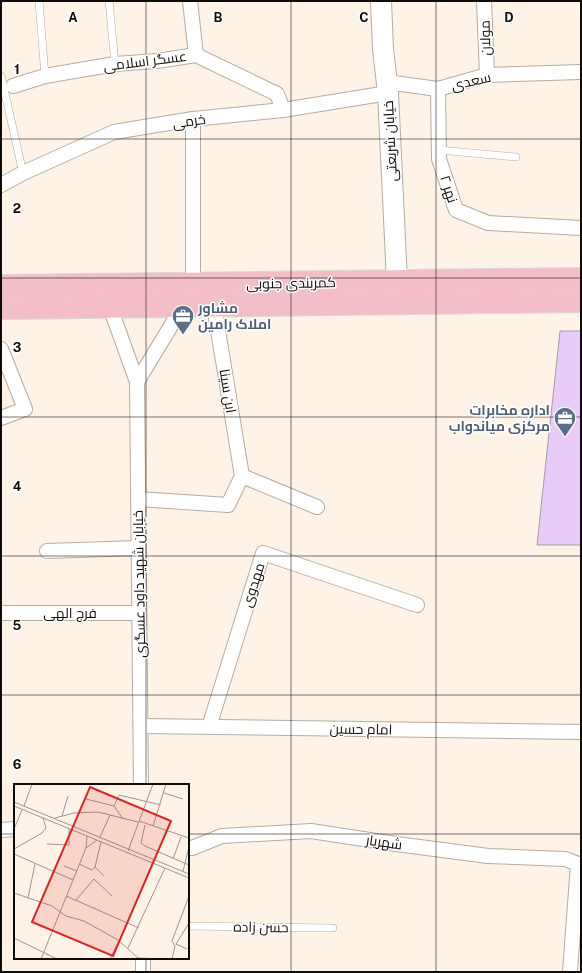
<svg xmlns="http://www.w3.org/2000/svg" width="582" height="973" font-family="'Public Sans',Cairo,sans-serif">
  <rect width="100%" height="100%" fill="#fff2e6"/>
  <polygon fill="#e9cbf8" stroke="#a69daa" points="560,331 581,331 581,545 537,545"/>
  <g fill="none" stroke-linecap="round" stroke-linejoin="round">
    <g stroke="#b7aca1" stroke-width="8">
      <g id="service">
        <polyline points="39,1 45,76"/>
        <polyline points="109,1 115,64"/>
        <polyline points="1,76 4,89"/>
        <polyline points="13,86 4,89 23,173"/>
        <polyline points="439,150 516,157"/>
        <polyline points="188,926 333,928"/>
      </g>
    </g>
    <g stroke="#b7aca1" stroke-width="16">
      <g id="minor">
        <polyline points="190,1 196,55"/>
        <polyline points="484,1 487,75"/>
        <polyline points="386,82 438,89 487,75 581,72"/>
        <polyline points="13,86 45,76 115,64 157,61 196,55 277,94 283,110"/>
        <polyline points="438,89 439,159 456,210 488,223 581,228"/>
        <polyline points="1,185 23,173 114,132 193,119 283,110 388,93"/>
        <polyline points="193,284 193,119"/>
        <polyline points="214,306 242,476"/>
        <polyline points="110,307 137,382 183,306"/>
        <polyline points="1,349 25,409 1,418"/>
        <polyline points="137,382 141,785"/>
        <polyline points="138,499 228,505 242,476 317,507"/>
        <polyline points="47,551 138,548"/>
        <polyline points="1,613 139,613"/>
        <polyline points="141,726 581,732"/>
        <polyline points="209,727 263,553 417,605"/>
        <polyline points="1,830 15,829"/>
        <polyline points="188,848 192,848 222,836 311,831 389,843 488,856 565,859 581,865"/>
        <polyline points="143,958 143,972"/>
        <polyline points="570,972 578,864"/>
      </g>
    </g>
    <g stroke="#b7aca1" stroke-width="22">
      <polyline id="secondary" points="381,1 383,49 388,93 397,281"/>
    </g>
    <g stroke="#d9d8d7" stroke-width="24">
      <g id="primary">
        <polyline points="1,286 581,279"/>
        <polyline points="1,308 581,301"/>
      </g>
    </g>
    <use href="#service" stroke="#fff" stroke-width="7"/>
    <use href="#minor" stroke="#fff" stroke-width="14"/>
    <use href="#secondary" stroke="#fff" stroke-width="20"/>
    <use href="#primary" stroke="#f3bec8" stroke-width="22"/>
  </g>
  <path fill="none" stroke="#0f0b08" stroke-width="1" stroke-opacity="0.55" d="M146,1V785M291,1V972M436,1V972M1,139H581M1,278H581M1,417H581M1,556H581M1,695H581M1,834H15M188,834H581M146,958V972"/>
  <defs>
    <g id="office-pin" transform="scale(1.15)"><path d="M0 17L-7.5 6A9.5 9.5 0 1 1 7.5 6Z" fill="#5c6f8a" stroke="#fff"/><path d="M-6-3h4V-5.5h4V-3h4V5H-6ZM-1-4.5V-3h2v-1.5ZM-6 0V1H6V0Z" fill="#fff"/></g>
  </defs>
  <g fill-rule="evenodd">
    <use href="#office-pin" x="183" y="316"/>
    <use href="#office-pin" x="565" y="418"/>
  </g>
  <g text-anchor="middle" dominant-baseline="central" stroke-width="3" stroke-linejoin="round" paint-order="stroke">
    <g font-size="14" fill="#0f0b08" stroke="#fff">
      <text transform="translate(485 38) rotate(-92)">مولان</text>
      <text transform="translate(145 61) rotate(-7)">عسگر اسلامی</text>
      <text transform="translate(471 81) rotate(-13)">سعدی</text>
      <text transform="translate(189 121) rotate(-8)">خرمی</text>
      <text transform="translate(390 141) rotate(-93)">خیابان شریعتی</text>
      <text transform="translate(449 189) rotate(72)">نهر ۲</text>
      <text transform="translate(291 283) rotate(-1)">کمربندی جنوبی</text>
      <text transform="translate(228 391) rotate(81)">ابن سینا</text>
      <text transform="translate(139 584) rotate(-91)">خیابان شهید داود عسگری</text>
      <text transform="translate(253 585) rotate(-72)">مهدوی</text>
      <text x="70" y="613">فرج الهی</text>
      <text transform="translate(361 729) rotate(1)">امام حسین</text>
      <text transform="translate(384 842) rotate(8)">شهریار</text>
      <text transform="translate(261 927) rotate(1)">حسن زاده</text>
    </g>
    <g font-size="14" font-weight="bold" fill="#4e5e75" stroke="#fff" text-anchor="start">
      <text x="198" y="308">مشاور<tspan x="198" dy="16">املاک رامین</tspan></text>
      <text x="550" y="410" text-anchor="end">اداره مخابرات<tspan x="550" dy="16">مرکزی میاندواب</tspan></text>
    </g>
  </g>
  <g transform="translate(14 784)">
    <rect width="175" height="175" fill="#fff2e6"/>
    <path fill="none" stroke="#9f968d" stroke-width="1" d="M150,9L169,15M72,15L100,22L109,35M0,18L175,90M0,22L175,94M10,22L18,0M100,22L105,11L147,21M48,32L54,12M41,34L60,29L84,28L124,38M125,37L175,54M131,41L127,59L131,62L175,81M139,42L152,0M0,45L8,26M73,52L72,64L83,56M86,53L96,31M33,60L55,61V45M0,65L28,49L32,44L29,34M114,67L139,0M0,70L59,96M159,75L167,53M65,80L78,86L81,83L90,92M50,82L63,87M81,83L87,58M169,87L175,63M0,109L38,122L52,132L70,137L104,156L124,174L146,175M52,112L125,144M14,114L21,80M62,116L80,95L98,112M0,154L43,175M162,160L175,139M162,160L173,165M114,164L151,84M27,175L72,64M96,175L105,157M158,175L161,162L158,157L175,112"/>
    <path fill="#d62828" fill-opacity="0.15" stroke="#d62828" stroke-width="2" d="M76,3L157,37L99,172L18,138Z"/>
    <rect width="175" height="175" fill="none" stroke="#0f0b08" stroke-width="2"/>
  </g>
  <g font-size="13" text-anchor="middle" font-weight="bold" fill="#0f0b08" stroke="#fff" stroke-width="3" stroke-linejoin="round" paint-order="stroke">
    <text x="73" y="22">A</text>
    <text x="218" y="22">B</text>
    <text x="364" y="22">C</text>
    <text x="509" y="22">D</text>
    <text x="17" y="74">1</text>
    <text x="17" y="213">2</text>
    <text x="17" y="352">3</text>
    <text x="17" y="491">4</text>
    <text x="17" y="630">5</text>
    <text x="17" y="769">6</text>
  </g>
  <rect width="582" height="973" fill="none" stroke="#0f0b08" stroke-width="4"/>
</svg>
